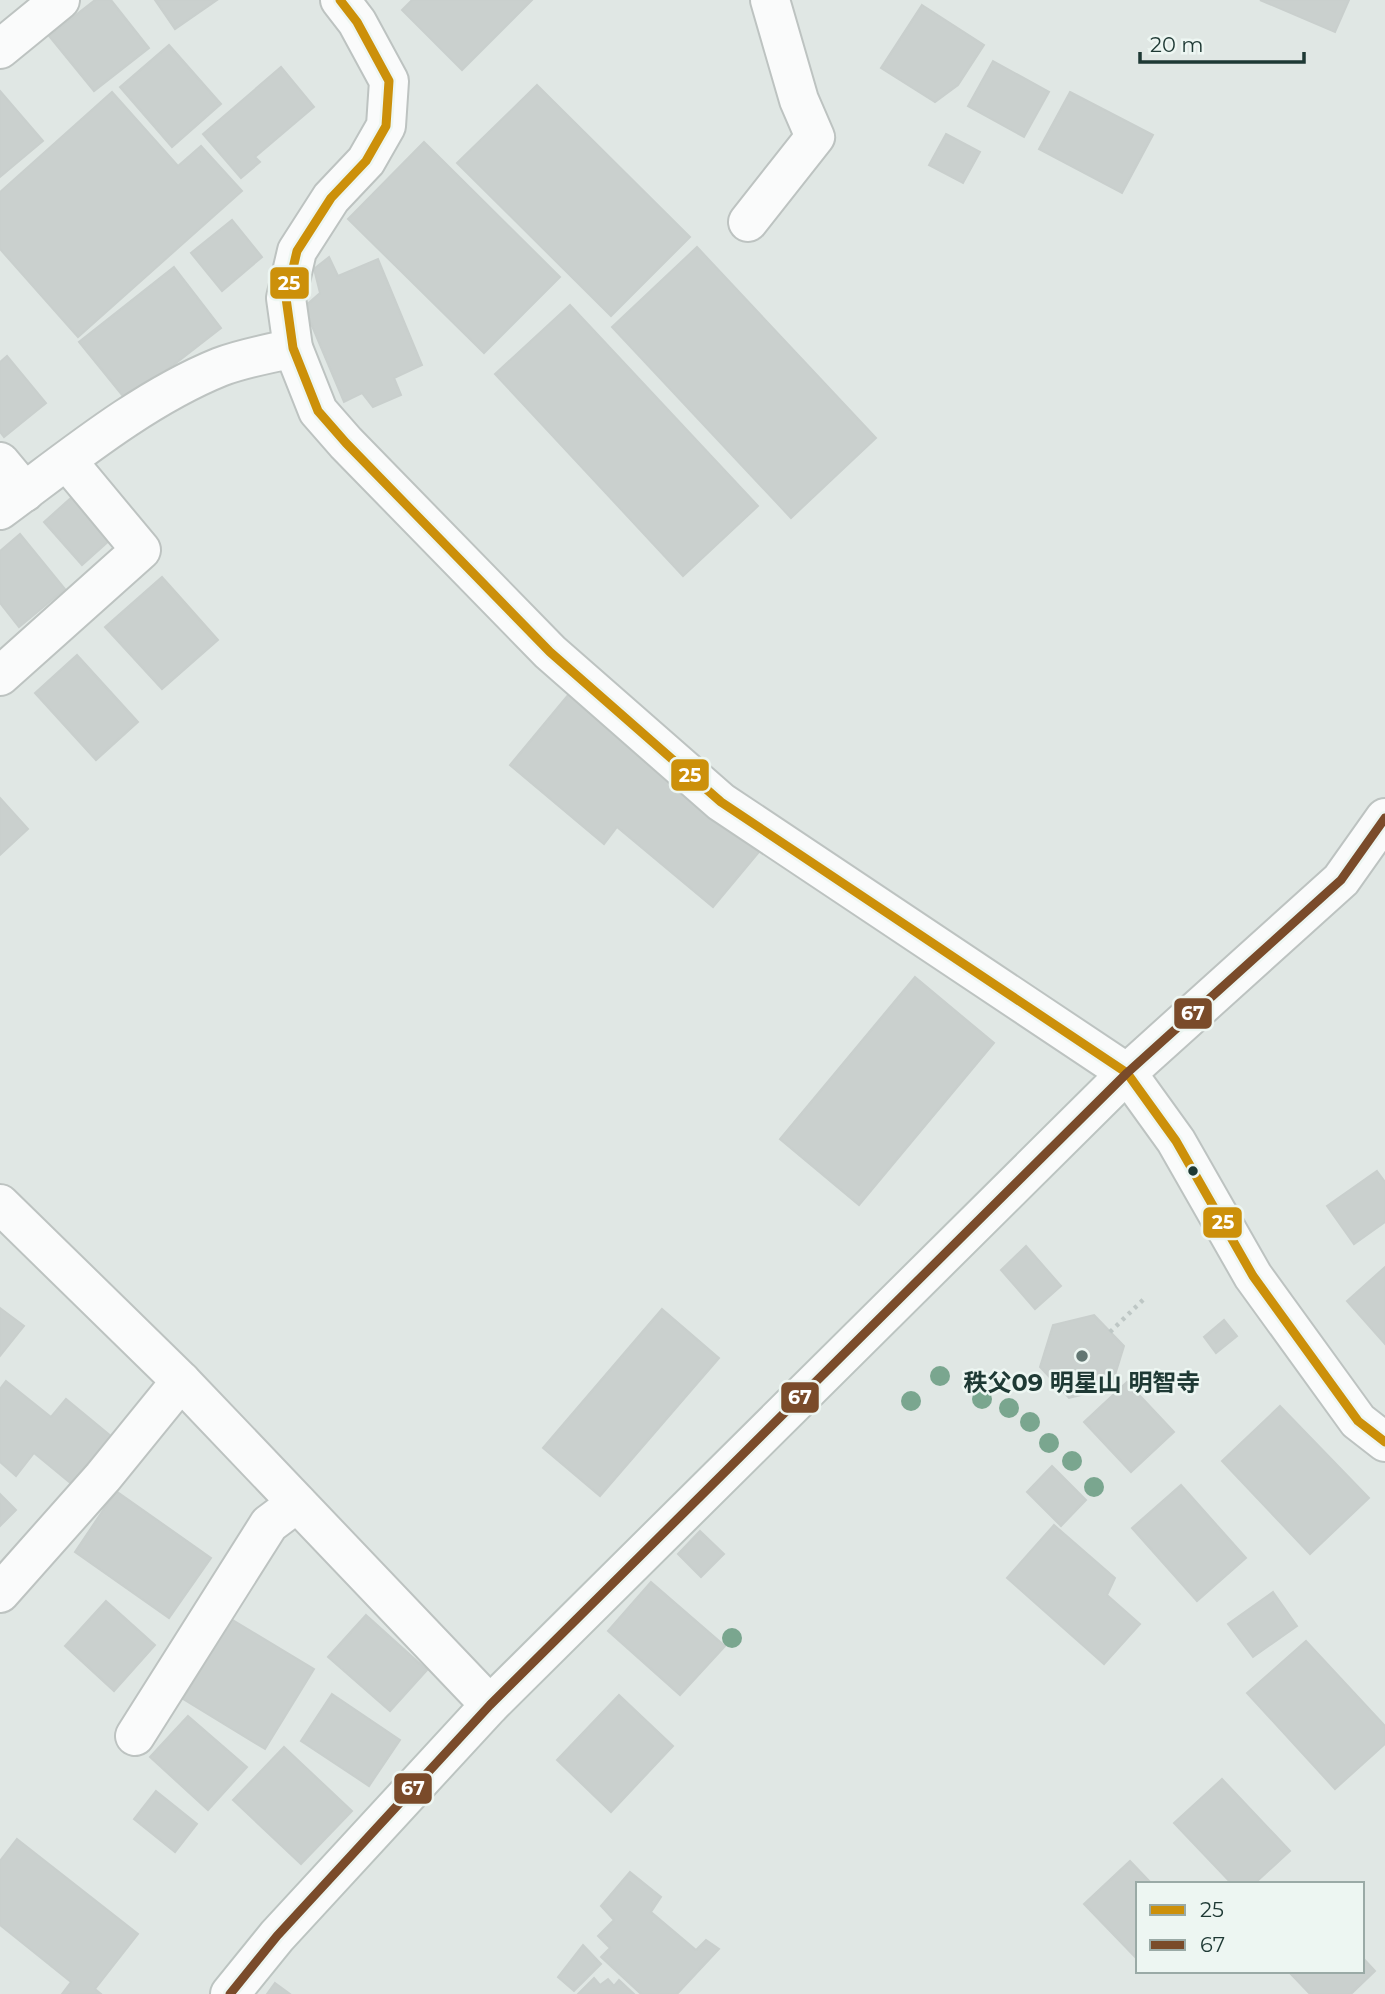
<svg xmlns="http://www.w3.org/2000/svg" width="1385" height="1994" font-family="Montserrat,'Noto Sans JP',sans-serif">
  <rect width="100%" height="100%" fill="#e0e7e4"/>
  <g fill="#cad0ce" stroke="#c9cfcd" stroke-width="2">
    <polygon points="95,0 111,0 149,48 94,91 49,36"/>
    <polygon points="155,0 217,0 175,29"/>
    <polygon points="412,0 532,0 462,70 402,10"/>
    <polygon points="1260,0 1349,0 1335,32"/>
    <polygon points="922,5 984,45 958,85 935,102 881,68"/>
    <polygon points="169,45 221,104 172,147 120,87"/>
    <polygon points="993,61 1049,92 1024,137 968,106"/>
    <polygon points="281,67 314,107 255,157 260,162 241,178 203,134"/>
    <polygon points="537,85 690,237 611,316 457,163"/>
    <polygon points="0,91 43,141 0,177"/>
    <polygon points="112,92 178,166 201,146 242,191 78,337 0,249 0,192"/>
    <polygon points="1070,92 1153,135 1122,193 1039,149"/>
    <polygon points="946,134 980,152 963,183 929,165"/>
    <polygon points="424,142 560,277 484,353 348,219"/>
    <polygon points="232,220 262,257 222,291 191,253"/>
    <polygon points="697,247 876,438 791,518 612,327"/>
    <polygon points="329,257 338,276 378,259 422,365 394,378 401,395 373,407 362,393 344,402 304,307 320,293 314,269"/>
    <polygon points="174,267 221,328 127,401 79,342"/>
    <polygon points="570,305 758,506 683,576 495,374"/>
    <polygon points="7,356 46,403 4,437 0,432 0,362"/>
    <polygon points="72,497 110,540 82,565 44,522"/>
    <polygon points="20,534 65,589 19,627 0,603 0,551"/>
    <polygon points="162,577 218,640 162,689 105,627"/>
    <polygon points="77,655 138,722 96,760 35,693"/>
    <polygon points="569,694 759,852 713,907 617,827 604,844 510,765"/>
    <polygon points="0,798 28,829 0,855"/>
    <polygon points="915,977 994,1043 859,1205 780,1139"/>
    <polygon points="1377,1171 1385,1182 1385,1222 1354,1244 1327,1206"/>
    <polygon points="1026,1246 1061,1286 1035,1309 1001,1270"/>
    <polygon points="1385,1267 1385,1344 1347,1301"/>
    <polygon points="0,1308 24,1326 0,1356"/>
    <polygon points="662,1309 719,1358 600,1496 543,1448"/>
    <polygon points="1094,1315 1124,1346 1111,1388 1069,1398 1040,1367 1053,1325"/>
    <polygon points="1224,1320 1237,1336 1216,1353 1204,1337"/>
    <polygon points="6,1381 51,1417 66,1399 118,1442 79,1490 34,1453 16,1476 0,1462 0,1389"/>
    <polygon points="1127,1382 1174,1432 1131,1472 1084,1422"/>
    <polygon points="1280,1406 1369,1498 1310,1554 1222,1461"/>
    <polygon points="1052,1466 1086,1500 1061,1526 1027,1492"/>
    <polygon points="1181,1485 1246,1558 1197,1601 1132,1528"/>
    <polygon points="116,1491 211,1558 169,1618 75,1552"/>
    <polygon points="0,1494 16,1510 0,1526"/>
    <polygon points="1054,1525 1115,1578 1107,1595 1140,1624 1104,1664 1007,1578"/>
    <polygon points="700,1531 724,1554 701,1577 678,1554"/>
    <polygon points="651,1582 725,1646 680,1695 608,1631"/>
    <polygon points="1273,1592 1297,1626 1253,1657 1228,1624"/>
    <polygon points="106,1601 155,1645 114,1691 65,1646"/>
    <polygon points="366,1615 427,1670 390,1711 328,1657"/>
    <polygon points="231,1619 314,1669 265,1749 183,1699"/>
    <polygon points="1306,1641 1385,1726 1385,1744 1335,1789 1247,1693"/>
    <polygon points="332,1694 400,1740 369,1786 301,1741"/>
    <polygon points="619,1695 673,1746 611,1812 557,1760"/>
    <polygon points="188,1716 247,1767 208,1810 150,1757"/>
    <polygon points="284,1747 352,1811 301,1864 233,1800"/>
    <polygon points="1222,1779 1290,1851 1254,1884 1232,1884 1174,1823"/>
    <polygon points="156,1791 197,1824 175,1852 134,1819"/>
    <polygon points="17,1839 138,1934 95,1989 101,1994 62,1994 71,1982 0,1925 0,1861"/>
    <polygon points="1130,1861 1152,1884 1138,1884 1138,1960 1084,1904"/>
    <polygon points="630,1872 661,1897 651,1912 696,1950 706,1940 719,1949 677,1994 641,1994 601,1957 610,1948 598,1936 614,1920 601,1906"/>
    <polygon points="583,1945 601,1964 574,1991 558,1977"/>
    <polygon points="1362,1957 1375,1971 1351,1994 1310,1994 1288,1971 1362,1971"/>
    <polygon points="594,1978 600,1985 608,1979 614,1986 619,1980 634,1994 578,1994"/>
    <polygon points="275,1983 290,1994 267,1994"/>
  </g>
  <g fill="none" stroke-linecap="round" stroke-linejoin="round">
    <g stroke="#bdc3c1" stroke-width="42">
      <g id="street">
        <polyline points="340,0 357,22 389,81 386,126 366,161 331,198 297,251 286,298 293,348 318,411 346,443 550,652 721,802 1127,1073 1176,1141 1253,1276 1358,1421 1385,1442"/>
        <polyline points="0,49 60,0"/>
        <polyline points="748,222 815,137 799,100 770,0"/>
        <polyline points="0,462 25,492"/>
        <path d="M0,510C68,460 141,399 220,367C243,358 269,354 293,348"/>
        <polyline points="0,676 141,550 67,461"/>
        <polyline points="1127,1073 1341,880 1385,818"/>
        <polyline points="0,1204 181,1381 490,1705"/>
        <polyline points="0,1593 103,1477 181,1381"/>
        <polyline points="135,1736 269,1524 297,1503"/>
      </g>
    </g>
    <g stroke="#bcc4c1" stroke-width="42">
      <polyline id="secondary" points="230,1994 277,1936 490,1705 1127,1073"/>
    </g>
    <polyline stroke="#bec7c5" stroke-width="4.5" stroke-dasharray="3.5 5" stroke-linecap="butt" points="1110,1332 1146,1297"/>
    <use href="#street" stroke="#fafbfb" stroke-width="38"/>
    <use href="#secondary" stroke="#fafbfb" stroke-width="38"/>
    <g stroke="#edf6f2" stroke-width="14">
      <polyline id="bus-1" points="340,0 357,22 389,81 386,126 366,161 331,198 297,251 286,298 293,348 318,411 346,443 550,652 721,802 1127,1073 1176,1141 1253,1276 1358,1421 1385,1442"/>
    </g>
    <g stroke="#edf6f2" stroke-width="14">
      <polyline id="bus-2" points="230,1994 277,1936 490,1705 1127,1073 1341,880 1385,818"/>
    </g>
    <use href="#bus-1" stroke="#cc900a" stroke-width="9"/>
    <use href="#bus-2" stroke="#7a4b2a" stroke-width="9"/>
  </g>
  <g fill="#7aa68f">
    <circle cx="940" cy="1376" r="10"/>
    <circle cx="982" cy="1399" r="10"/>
    <circle cx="911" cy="1401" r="10"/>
    <circle cx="1009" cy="1408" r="10"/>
    <circle cx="1030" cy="1422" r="10"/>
    <circle cx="1049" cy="1443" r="10"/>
    <circle cx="1072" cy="1461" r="10"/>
    <circle cx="1094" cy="1487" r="10"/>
    <circle cx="732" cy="1638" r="10"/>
  </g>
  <circle fill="#1e3934" stroke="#edf6f2" stroke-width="2.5" cx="1193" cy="1171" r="6"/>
  <circle fill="#627672" stroke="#edf6f2" stroke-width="2.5" cx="1082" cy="1356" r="7"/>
  <g text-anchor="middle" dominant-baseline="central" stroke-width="5" stroke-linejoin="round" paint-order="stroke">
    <g font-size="24" font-weight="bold" fill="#1e3934" stroke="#edf6f2">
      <text x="1082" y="1382">秩父09 明星山 明智寺</text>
    </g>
  </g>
  <g stroke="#edf6f2" stroke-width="2.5">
    <rect x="269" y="266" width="41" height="34" rx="7" fill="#cc900a"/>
    <rect x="670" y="758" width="40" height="34" rx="7" fill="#cc900a"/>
    <rect x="1173" y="997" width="40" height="33" rx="7" fill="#7a4b2a"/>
    <rect x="1202" y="1206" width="41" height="33" rx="7" fill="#cc900a"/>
    <rect x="780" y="1381" width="40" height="33" rx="7" fill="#7a4b2a"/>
    <rect x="393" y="1772" width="40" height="33" rx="7" fill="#7a4b2a"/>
  </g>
  <g font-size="19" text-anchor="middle" font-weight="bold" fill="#fff">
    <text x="289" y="290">25</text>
    <text x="690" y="782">25</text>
    <text x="1193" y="1020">67</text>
    <text x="1223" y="1229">25</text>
    <text x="800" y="1404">67</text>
    <text x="413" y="1795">67</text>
  </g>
  <rect x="1136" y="1882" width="228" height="91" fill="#edf6f2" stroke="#9aaaa6" stroke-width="2"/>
  <rect x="1150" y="1905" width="35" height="10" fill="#cc900a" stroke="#9aaaa6" stroke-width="2"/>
  <text x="1200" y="1917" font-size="21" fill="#1e3934">25</text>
  <rect x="1150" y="1940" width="35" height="10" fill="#7a4b2a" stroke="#9aaaa6" stroke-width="2"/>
  <text x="1200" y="1952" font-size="21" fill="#1e3934">67</text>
  <path d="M1140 52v10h164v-10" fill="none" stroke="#1e3934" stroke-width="3.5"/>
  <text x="1150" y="52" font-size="21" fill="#1e3934" stroke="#edf6f2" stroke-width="5" paint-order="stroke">20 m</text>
</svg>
